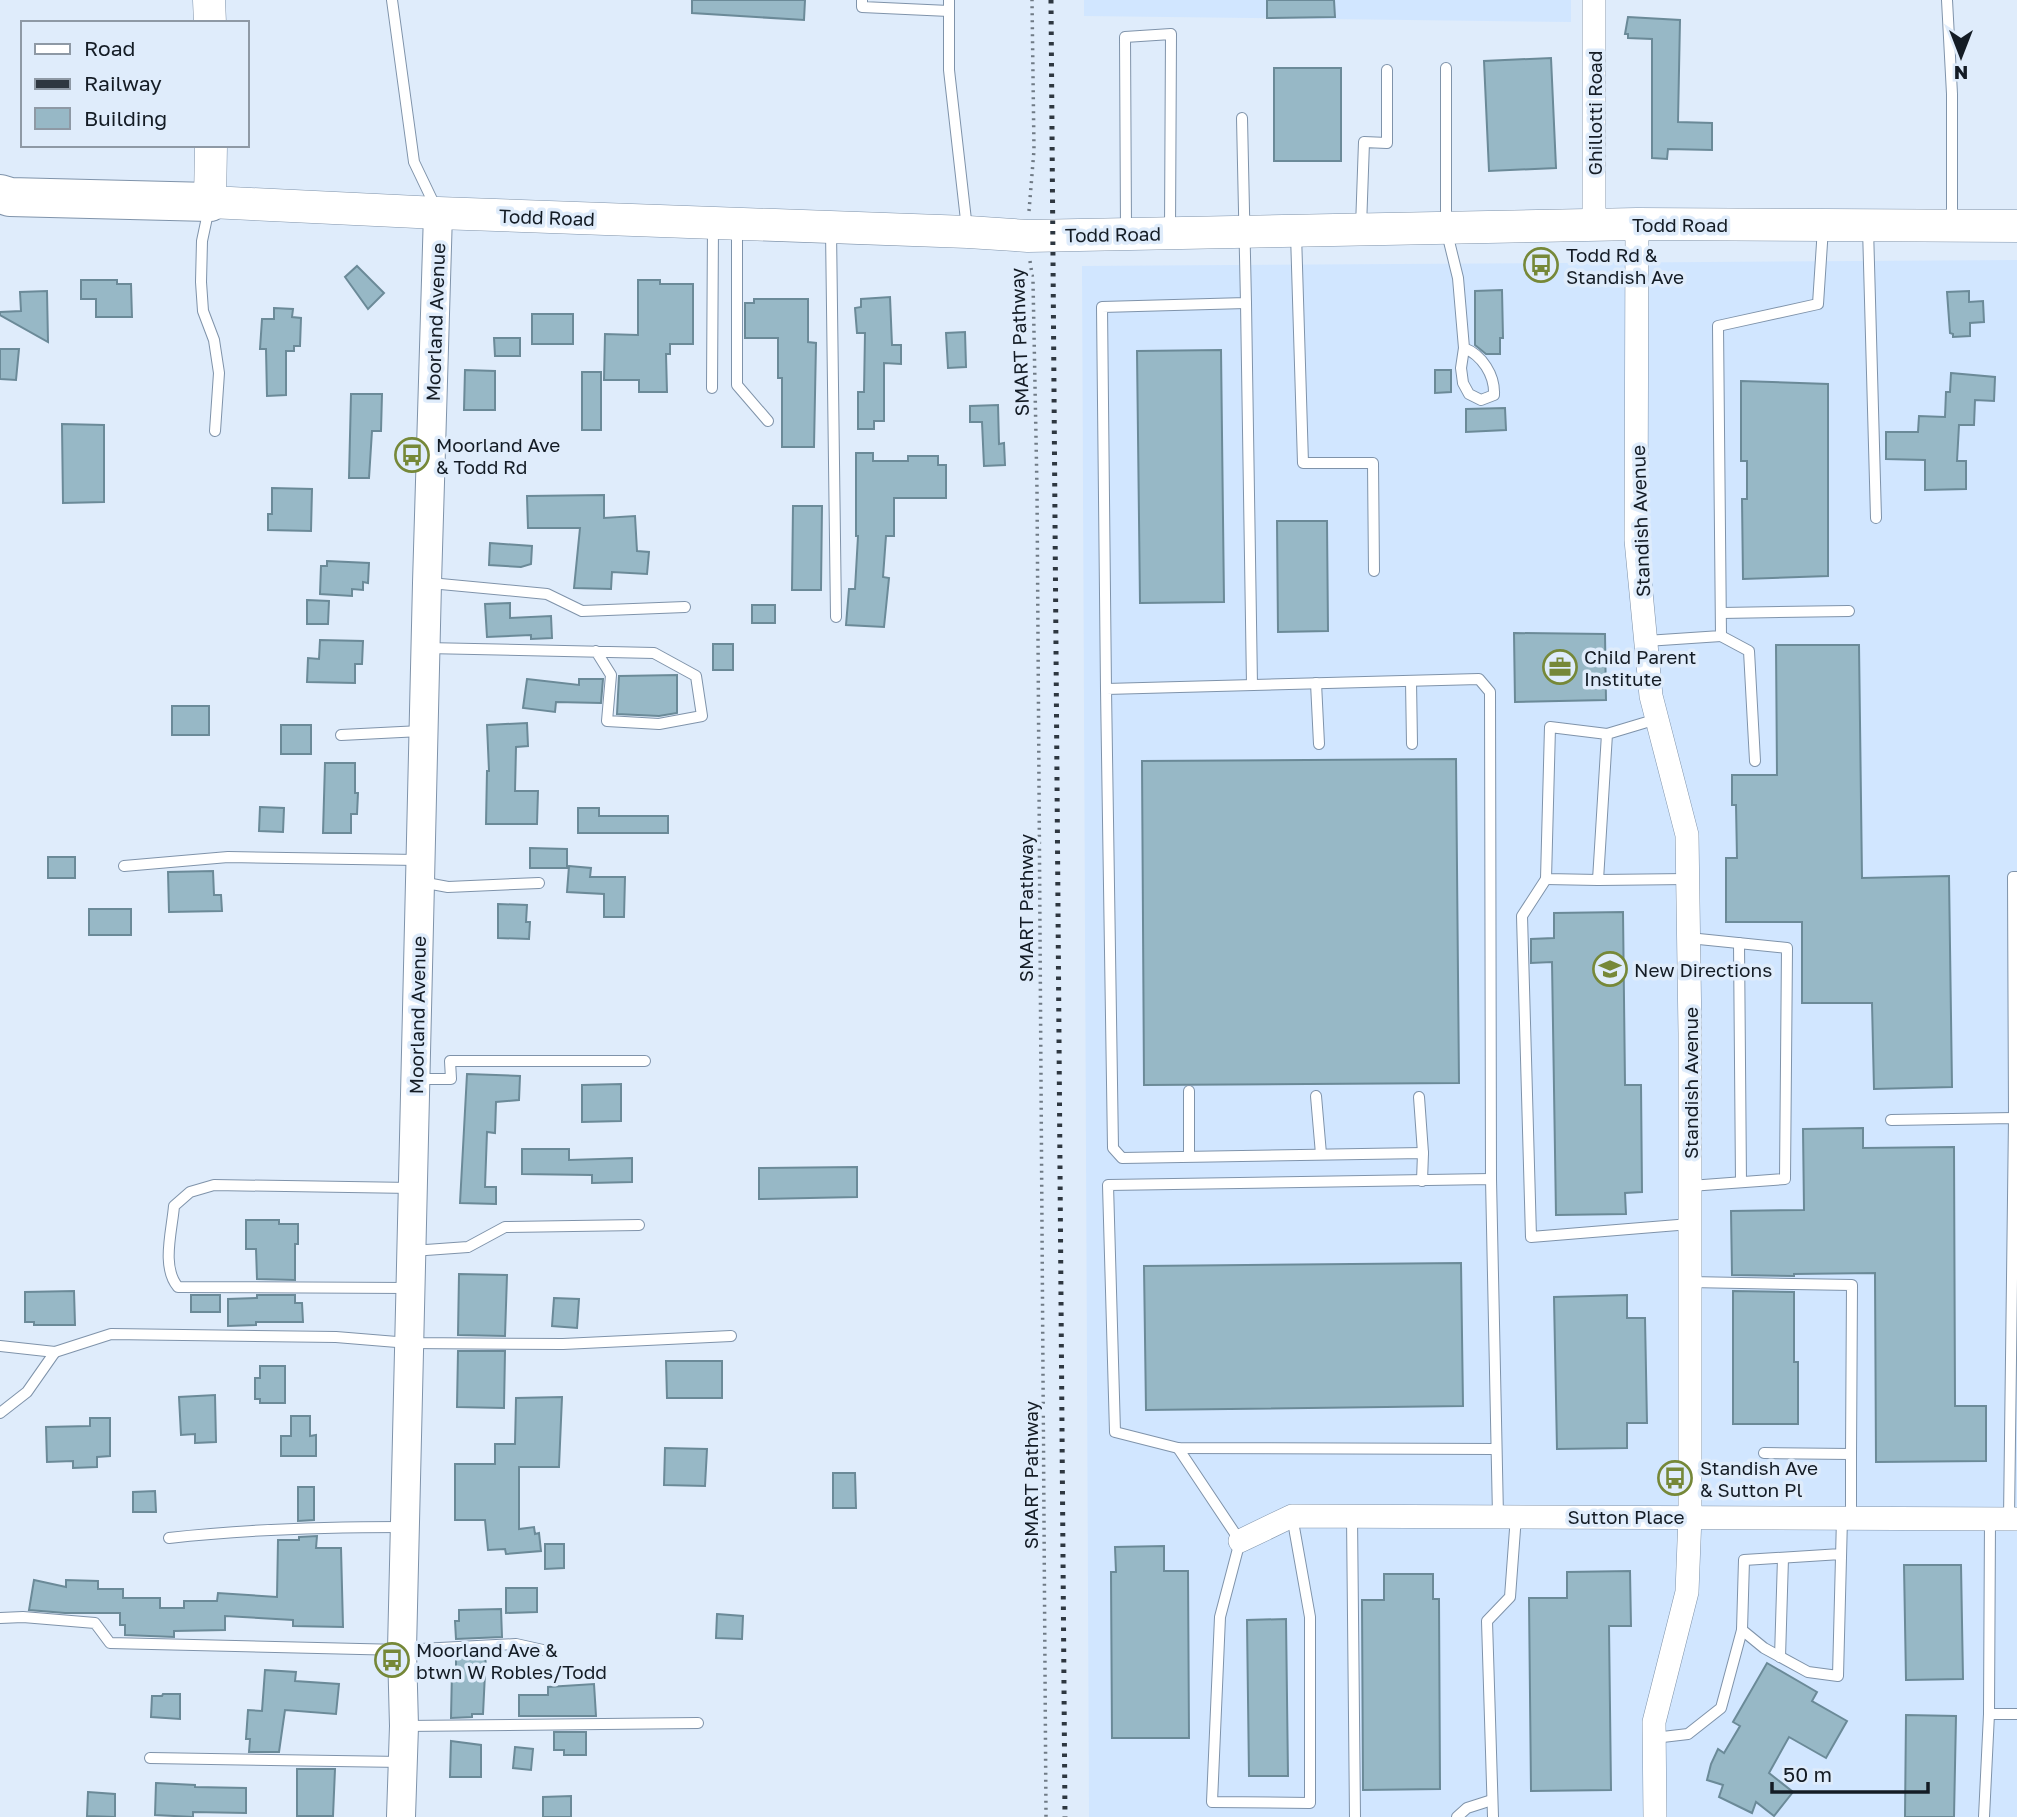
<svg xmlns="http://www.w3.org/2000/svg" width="2017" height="1817" font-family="'Golos Text',sans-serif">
  <rect width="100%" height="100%" fill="#dfecfb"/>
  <g fill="#d1e6ff">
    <polygon points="1084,0 1571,0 1571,22 1084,16"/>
    <polygon points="2017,260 2017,1817 1089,1817 1082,266"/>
  </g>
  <g fill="#97b8c6" stroke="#6b8a98" stroke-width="2">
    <polygon points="692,0 805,0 804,20 692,13"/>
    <polygon points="1267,0 1334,0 1335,17 1267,18"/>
    <polygon points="1628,17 1680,20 1678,122 1712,123 1712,150 1668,149 1667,159 1652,158 1652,39 1628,38 1628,34 1625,34"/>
    <polygon points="1551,58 1556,168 1489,171 1484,61"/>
    <rect x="1274" y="68" width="67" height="93"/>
    <polygon points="357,266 384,293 368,309 345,277"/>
    <polygon points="81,280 117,280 117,284 131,284 132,317 96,317 96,299 81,299"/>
    <polygon points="638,280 660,280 660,284 693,284 693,344 670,344 670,354 666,354 667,392 639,392 639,380 604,380 605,334 638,335"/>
    <polygon points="1502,290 1503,338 1500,338 1500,354 1486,354 1475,345 1475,291"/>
    <polygon points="47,291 48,342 0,315 0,312 21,311 20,292"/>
    <polygon points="1969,291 1969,302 1983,301 1984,322 1970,323 1970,336 1953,337 1953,334 1950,333 1947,292"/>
    <polygon points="890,297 892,345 901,345 901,364 884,363 884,421 874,421 874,429 858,429 858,392 864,392 865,333 857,333 855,308 861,307 861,299"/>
    <polygon points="754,299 808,299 808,342 816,343 814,447 782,447 782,378 778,378 778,338 745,338 745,303 754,303"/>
    <polygon points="274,308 293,309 292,317 301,318 300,346 294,346 294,351 286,351 286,395 267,396 266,349 260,349 262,319 274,319"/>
    <rect x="532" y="314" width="41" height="30"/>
    <polygon points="965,332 966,367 948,368 946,333"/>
    <polygon points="494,338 520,338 520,356 495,356"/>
    <polygon points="0,349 19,349 16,380 0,379"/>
    <polygon points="1221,350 1224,602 1140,603 1137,351"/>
    <polygon points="465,370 495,371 495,410 464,410"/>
    <polygon points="1435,370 1451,370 1451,392 1435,393"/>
    <rect x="582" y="372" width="19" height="58"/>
    <polygon points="1951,373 1995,377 1994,401 1975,400 1974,425 1959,425 1957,461 1966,461 1966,489 1925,490 1925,460 1886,459 1886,432 1918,432 1919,416 1945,417 1946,392 1950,392"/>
    <polygon points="1741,381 1828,384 1828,576 1743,579 1742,499 1747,499 1747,461 1741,461"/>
    <polygon points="351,394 382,394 381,431 372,431 369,478 349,478"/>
    <polygon points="998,405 999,444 1004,443 1005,465 984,466 982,422 970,422 970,406"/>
    <polygon points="1505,408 1506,430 1466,432 1466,409"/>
    <polygon points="62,424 104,425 104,502 63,503"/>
    <polygon points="856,453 873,453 873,461 908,461 908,456 938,456 938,465 946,465 946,498 894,498 894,536 886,536 883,577 889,578 884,627 846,625 849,589 855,589 858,536 856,536"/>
    <polygon points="272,488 312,489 311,531 268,530 268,514 272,514"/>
    <polygon points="604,495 604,518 635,516 637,551 649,552 647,574 612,572 611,589 574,588 580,528 528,528 527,496"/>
    <polygon points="793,506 822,506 821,590 792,590"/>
    <polygon points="1277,521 1327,521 1328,631 1278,632"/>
    <polygon points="490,543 532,546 531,564 521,567 489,565"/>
    <polygon points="327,561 369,563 368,583 363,582 363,590 352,589 352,596 320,594 321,566 327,566"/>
    <polygon points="307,600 329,601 328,624 307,624"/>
    <polygon points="510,603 510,618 551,616 552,638 531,639 531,635 487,637 485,604"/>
    <rect x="752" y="605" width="23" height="18"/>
    <polygon points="1514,633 1605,634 1606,700 1515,702"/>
    <polygon points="320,640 363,641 362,664 355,664 355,683 307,682 308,658 319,659"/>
    <rect x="713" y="644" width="20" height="26"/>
    <polygon points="1776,645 1859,645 1862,878 1949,876 1952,1087 1874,1089 1872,1003 1802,1003 1802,922 1726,922 1726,858 1737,858 1736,805 1732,805 1732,775 1777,775"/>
    <polygon points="677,675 677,713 659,716 617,714 619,676"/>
    <polygon points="527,679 579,685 579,679 603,679 601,703 556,702 555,712 523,708"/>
    <rect x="172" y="706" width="37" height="29"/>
    <polygon points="527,723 528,746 516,747 515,791 538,791 537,824 486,824 487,771 489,771 487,725"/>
    <rect x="281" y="725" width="30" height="29"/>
    <polygon points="1456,759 1459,1083 1144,1085 1142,761"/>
    <polygon points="325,763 355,763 355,793 358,793 357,814 351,814 351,833 323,833"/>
    <polygon points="260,807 284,808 283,832 259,831"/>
    <polygon points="578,808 599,808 599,816 668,816 668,833 578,833"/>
    <polygon points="530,848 567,849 567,868 530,868"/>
    <rect x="48" y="857" width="27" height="21"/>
    <polygon points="569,866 591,868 590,877 625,877 624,917 604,917 604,894 567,892"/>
    <polygon points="213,871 214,895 221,895 222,911 169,912 168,872"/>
    <polygon points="498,904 527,905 526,922 530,922 529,939 498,938"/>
    <rect x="89" y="909" width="42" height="26"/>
    <polygon points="1623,912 1625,1085 1641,1085 1642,1192 1625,1193 1626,1214 1556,1215 1552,962 1531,963 1531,939 1554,938 1554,913"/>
    <polygon points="467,1074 520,1076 519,1100 496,1102 495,1133 487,1132 485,1187 496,1187 496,1204 460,1203"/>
    <polygon points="621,1084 621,1121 582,1122 582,1085"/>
    <polygon points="1863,1128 1863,1148 1954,1147 1955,1406 1986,1406 1986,1461 1876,1462 1875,1273 1794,1274 1794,1276 1732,1275 1731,1211 1804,1210 1803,1129"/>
    <polygon points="522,1149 569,1149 569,1160 632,1158 632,1182 592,1183 592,1175 522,1174"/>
    <polygon points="857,1167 857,1197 759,1199 759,1168"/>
    <polygon points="246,1220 279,1220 279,1224 298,1224 298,1244 295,1244 295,1280 257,1279 256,1249 246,1249"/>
    <polygon points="1461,1263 1463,1406 1146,1410 1144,1266"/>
    <polygon points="459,1274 507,1275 505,1336 458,1335"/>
    <polygon points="74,1291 75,1325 34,1325 34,1322 25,1322 25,1292"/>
    <polygon points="1733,1291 1794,1292 1794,1362 1798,1362 1798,1424 1733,1424"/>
    <rect x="191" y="1295" width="29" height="17"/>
    <polygon points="257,1295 295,1295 295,1303 302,1303 303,1322 256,1322 256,1325 228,1326 228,1299 257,1298"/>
    <polygon points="1627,1295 1627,1318 1645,1318 1647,1423 1627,1423 1627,1448 1557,1449 1554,1297"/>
    <polygon points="554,1298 579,1299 577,1328 552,1326"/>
    <polygon points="458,1351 505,1351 504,1408 457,1407"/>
    <polygon points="666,1361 722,1361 722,1398 667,1398"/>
    <polygon points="260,1366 285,1366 285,1403 260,1403 260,1399 255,1399 255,1378 260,1378"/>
    <polygon points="215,1395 216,1442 195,1443 195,1434 181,1435 179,1397"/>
    <polygon points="562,1397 559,1467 519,1467 519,1529 534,1527 535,1534 539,1533 541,1551 506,1554 505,1549 488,1550 485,1520 455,1520 455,1464 495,1464 495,1444 515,1444 516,1398"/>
    <polygon points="291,1416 310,1416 310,1436 316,1435 316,1456 281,1456 281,1436 291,1436"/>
    <polygon points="90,1418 110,1418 110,1456 97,1457 97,1467 73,1468 73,1461 47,1462 46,1427 90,1426"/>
    <polygon points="665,1448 707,1449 705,1486 664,1485"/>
    <polygon points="833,1473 855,1473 856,1508 833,1508"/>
    <polygon points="298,1487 314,1487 314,1520 298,1521"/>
    <polygon points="155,1491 156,1512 133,1512 133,1492"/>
    <polygon points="317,1536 316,1548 341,1548 343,1627 293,1626 293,1620 225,1616 225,1630 174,1631 174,1637 125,1635 125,1625 120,1625 120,1613 65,1613 29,1610 34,1580 66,1587 66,1580 98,1581 98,1589 123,1589 123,1598 160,1598 160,1608 184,1608 184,1601 217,1601 218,1593 277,1597 278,1540 299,1540 299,1537"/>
    <polygon points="545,1544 564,1544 564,1568 545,1569"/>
    <polygon points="1164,1546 1164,1571 1188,1571 1189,1738 1112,1738 1111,1572 1116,1572 1115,1547"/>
    <polygon points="1904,1565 1961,1565 1963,1679 1906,1680"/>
    <polygon points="1630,1571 1631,1626 1609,1626 1611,1790 1531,1791 1529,1598 1567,1598 1567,1572"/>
    <polygon points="1384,1574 1433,1574 1433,1599 1439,1599 1440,1789 1363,1790 1362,1600 1384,1600"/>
    <polygon points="506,1588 537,1588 537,1612 506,1613"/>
    <polygon points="501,1609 502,1637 456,1639 455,1621 459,1621 459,1610"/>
    <polygon points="717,1614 743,1616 742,1639 716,1638"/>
    <polygon points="1286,1619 1288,1776 1249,1776 1247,1620"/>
    <polygon points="486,1653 483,1714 472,1714 472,1717 451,1718 452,1670 456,1670 456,1655"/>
    <polygon points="1767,1663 1817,1692 1812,1701 1847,1721 1826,1758 1789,1737 1769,1773 1793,1792 1774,1816 1756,1802 1752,1813 1719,1797 1723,1785 1707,1780 1711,1764 1718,1749 1724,1753 1740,1726 1733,1722"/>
    <polygon points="265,1670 296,1672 295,1681 339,1684 336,1714 285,1710 279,1752 249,1752 250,1739 246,1739 248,1710 262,1711"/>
    <polygon points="594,1684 596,1716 519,1716 519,1695 548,1695 548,1687"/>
    <polygon points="163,1694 180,1694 180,1719 151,1717 152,1696 162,1696"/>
    <polygon points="1906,1715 1956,1716 1954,1817 1905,1817"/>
    <polygon points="554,1732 586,1732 586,1755 564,1755 564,1750 554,1750"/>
    <polygon points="451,1741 481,1745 481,1777 450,1777"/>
    <polygon points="515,1747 533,1749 531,1770 513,1768"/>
    <polygon points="297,1769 335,1769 333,1816 297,1816"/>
    <polygon points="156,1783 195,1785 195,1787 246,1788 246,1813 193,1812 193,1817 155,1815"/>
    <polygon points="88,1792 115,1794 115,1817 87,1816"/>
    <polygon points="571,1796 571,1817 543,1817 543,1797"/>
  </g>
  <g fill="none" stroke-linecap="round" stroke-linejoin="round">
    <g stroke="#7f93aa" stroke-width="12">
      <g id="service">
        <polyline points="392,0 414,162 436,208"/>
        <polyline points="862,0 862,7 949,11"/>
        <polyline points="949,0 949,70 967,229"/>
        <polyline points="1947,0 1952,94 1952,223"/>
        <path d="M1446,68V229L1458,278L1464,348L1461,368L1463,383L1469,394L1481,400L1494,395C1495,375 1482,355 1464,348"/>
        <polyline points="209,208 202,241 201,282 203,311 214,340 219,373 215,431"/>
        <polyline points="737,227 737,385 768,421"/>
        <polyline points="1361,227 1364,142 1387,143 1387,70"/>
        <polyline points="1868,228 1876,518"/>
        <polyline points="831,230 836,617"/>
        <polyline points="1126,230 1125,37 1171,34 1170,230"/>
        <polyline points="1296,234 1303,463 1373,463 1374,571"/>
        <polyline points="1246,303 1252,685"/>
        <polyline points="712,388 713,226"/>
        <polyline points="430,583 547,594 582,611 685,607"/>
        <polyline points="1721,613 1849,611"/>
        <polyline points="1721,636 1749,651 1755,761"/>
        <polyline points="1646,641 1721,636 1718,326 1818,304 1823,228"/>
        <polyline points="426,648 654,653 696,676 702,716 659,724 607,721 611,675 596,651"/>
        <polyline points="1411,681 1412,744"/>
        <polyline points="1316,683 1319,744"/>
        <polyline points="1106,689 1102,307 1246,303 1242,118"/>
        <polyline points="1607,734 1550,727 1546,879 1598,880 1607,734 1657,719"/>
        <polyline points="341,735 421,731"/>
        <polyline points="124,866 228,857 418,860"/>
        <polyline points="2017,877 2013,877 2014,1118 2017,1118"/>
        <polyline points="1546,879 1522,916 1531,1237 1690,1224"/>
        <polyline points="1598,880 1688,879"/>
        <polyline points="421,882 448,887 539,883"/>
        <polyline points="1689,938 1787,948 1785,1179 1690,1186"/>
        <polyline points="1739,943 1741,1182"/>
        <polyline points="416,1079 451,1079 450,1061 645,1061"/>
        <polyline points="1189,1091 1189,1156"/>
        <polyline points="1316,1096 1321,1154"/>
        <polyline points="1419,1097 1423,1153"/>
        <polyline points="1891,1120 2014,1118 2009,1519"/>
        <polyline points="1422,1181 1423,1153 1122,1158 1113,1148 1106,689 1479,679 1490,692 1491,1179"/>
        <polyline points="412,1251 468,1247 505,1227 639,1225"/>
        <polyline points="1690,1282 1852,1285 1851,1454"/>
        <path d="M408,1288L178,1287C161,1267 172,1231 174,1206L190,1192L214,1185L412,1188"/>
        <polyline points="0,1346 55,1352 111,1334 336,1337 409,1343 563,1344 731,1336"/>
        <polyline points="0,1413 27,1392 55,1352"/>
        <polyline points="1178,1448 1240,1541 1220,1617 1212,1802 1310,1803 1310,1617 1292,1516"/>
        <polyline points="1496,1449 1178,1448 1115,1432 1108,1185 1491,1179 1498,1516"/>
        <polyline points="1764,1453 1851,1454 1851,1518"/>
        <polyline points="1352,1516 1355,1817"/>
        <polyline points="1990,1519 1989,1714 2017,1714"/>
        <path d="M169,1538C247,1529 324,1527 402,1527"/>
        <polyline points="1841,1554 1744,1560 1742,1630 1764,1648 1808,1672 1838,1676 1842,1518"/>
        <polyline points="0,1618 23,1617 95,1623 110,1643 402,1650 516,1644 543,1650"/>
        <polyline points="1780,1657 1783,1558"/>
        <polyline points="404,1726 698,1723"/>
        <polyline points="1654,1738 1688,1734 1721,1708 1742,1630"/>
        <polyline points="150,1758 402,1762"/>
        <polyline points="1457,1817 1467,1808 1492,1800"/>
        <polyline points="1493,1817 1487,1621 1510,1597 1516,1516"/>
        <polyline points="1984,1817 1989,1714"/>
      </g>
    </g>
    <g stroke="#7f93aa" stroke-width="24">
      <g id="minor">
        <polyline points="1594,0 1594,226"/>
        <polyline points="1637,224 1636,540 1651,696 1687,835 1690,1033 1690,1516 1687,1592 1654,1722 1655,1817"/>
        <polyline points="1240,1541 1292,1516 2017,1519"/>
      </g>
    </g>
    <g stroke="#7f93aa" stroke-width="30">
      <polyline id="tertiary" points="401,1817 404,1726 402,1650 427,583 438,213"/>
    </g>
    <g stroke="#7f93aa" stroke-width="33">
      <g id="secondary">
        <polyline points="209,0 210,23"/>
        <polyline points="211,145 210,202 438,213 968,232 1028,236 1637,224 2017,226"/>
      </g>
    </g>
    <g stroke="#7f93aa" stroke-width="40">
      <polyline id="motorway" points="0,194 10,197 210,202"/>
    </g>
    <g stroke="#6f7a85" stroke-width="3.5" stroke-dasharray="2 5" stroke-linecap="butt">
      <polyline points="1029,211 1034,150 1032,0"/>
      <polyline points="1030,261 1033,281 1037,490 1046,1817"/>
    </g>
    <use href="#service" stroke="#fff" stroke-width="10"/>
    <use href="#minor" stroke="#fff" stroke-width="23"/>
    <use href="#tertiary" stroke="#fff" stroke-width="28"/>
    <use href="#secondary" stroke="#fff" stroke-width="32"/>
    <use href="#motorway" stroke="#fff" stroke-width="38"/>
    <polyline stroke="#2e3740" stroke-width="5" stroke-dasharray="3.5 7" stroke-linecap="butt" points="1051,0 1065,1817"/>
  </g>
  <defs>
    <g id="bus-ring" transform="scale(1.75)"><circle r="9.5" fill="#dfecfb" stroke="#768838" stroke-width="1.5"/><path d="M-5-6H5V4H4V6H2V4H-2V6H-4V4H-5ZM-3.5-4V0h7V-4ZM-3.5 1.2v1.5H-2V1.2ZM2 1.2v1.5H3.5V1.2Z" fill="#768838"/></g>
    <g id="office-ring" transform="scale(1.75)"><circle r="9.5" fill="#dfecfb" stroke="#768838" stroke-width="1.5"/><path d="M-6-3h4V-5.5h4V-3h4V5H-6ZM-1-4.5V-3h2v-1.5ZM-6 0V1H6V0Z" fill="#768838"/></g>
    <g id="school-ring" transform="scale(1.75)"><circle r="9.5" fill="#dfecfb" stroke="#768838" stroke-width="1.5"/><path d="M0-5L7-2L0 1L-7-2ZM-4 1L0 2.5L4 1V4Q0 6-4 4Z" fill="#768838"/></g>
  </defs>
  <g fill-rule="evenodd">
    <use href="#bus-ring" x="1541" y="265"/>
    <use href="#bus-ring" x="412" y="455"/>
    <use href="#office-ring" x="1560" y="667"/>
    <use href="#school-ring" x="1610" y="969"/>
    <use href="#bus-ring" x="1675" y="1478"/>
    <use href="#bus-ring" x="392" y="1660"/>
  </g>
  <g text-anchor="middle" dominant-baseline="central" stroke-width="7" stroke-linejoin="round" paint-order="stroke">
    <g font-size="19" fill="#141c25" stroke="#dfecfb">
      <text transform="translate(1594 113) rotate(-90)">Ghillotti Road</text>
      <text transform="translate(547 217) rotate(2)">Todd Road</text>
      <text x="1680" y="224">Todd Road</text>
      <text transform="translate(1113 234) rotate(-1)">Todd Road</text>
      <text transform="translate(435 322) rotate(-88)">Moorland Avenue</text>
      <text transform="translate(1019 342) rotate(-92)">SMART Pathway</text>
      <text transform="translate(1640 521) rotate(-92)">Standish Avenue</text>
      <text transform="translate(1025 908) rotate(-90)">SMART Pathway</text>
      <text transform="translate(417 1015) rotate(-89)">Moorland Avenue</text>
      <text transform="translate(1690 1083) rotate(-90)">Standish Avenue</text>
      <text transform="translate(1030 1475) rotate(-90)">SMART Pathway</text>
      <text x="1626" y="1516">Sutton Place</text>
    </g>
    <g font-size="19" fill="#141c25" stroke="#dfecfb" text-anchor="start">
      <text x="1566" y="254">Todd Rd &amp;<tspan x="1566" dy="22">Standish Ave</tspan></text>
      <text x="436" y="444">Moorland Ave<tspan x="436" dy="22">&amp; Todd Rd</tspan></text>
      <text x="1584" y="656">Child Parent<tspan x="1584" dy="22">Institute</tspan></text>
      <text x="1634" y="969">New Directions</text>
      <text x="1700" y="1467">Standish Ave<tspan x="1700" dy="22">&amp; Sutton Pl</tspan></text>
      <text x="416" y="1649">Moorland Ave &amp;<tspan x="416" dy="22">btwn W Robles/Todd</tspan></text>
    </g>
  </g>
  <rect x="21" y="21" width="228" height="126" fill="#dfecfb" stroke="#8e99a5" stroke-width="2"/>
  <rect x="35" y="44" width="35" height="10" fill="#ffffff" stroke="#8e99a5" stroke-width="2"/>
  <text x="84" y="56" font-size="21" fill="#141c25">Road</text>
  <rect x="35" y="79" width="35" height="10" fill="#2e3740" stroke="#8e99a5" stroke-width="2"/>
  <text x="84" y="91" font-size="21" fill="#141c25">Railway</text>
  <rect x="35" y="108" width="35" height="21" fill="#97b8c6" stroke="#8e99a5" stroke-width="2"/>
  <text x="84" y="126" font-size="21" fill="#141c25">Building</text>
  <g transform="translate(1961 56) rotate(180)" stroke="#dfecfb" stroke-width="5" paint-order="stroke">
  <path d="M0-5L12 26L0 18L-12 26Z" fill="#141c25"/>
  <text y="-10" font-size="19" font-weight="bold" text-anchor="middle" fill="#141c25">N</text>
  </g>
  <path d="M1772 1782v10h156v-10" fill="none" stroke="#141c25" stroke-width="3.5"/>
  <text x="1783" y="1782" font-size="21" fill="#141c25" stroke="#dfecfb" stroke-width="5" paint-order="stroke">50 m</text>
</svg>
